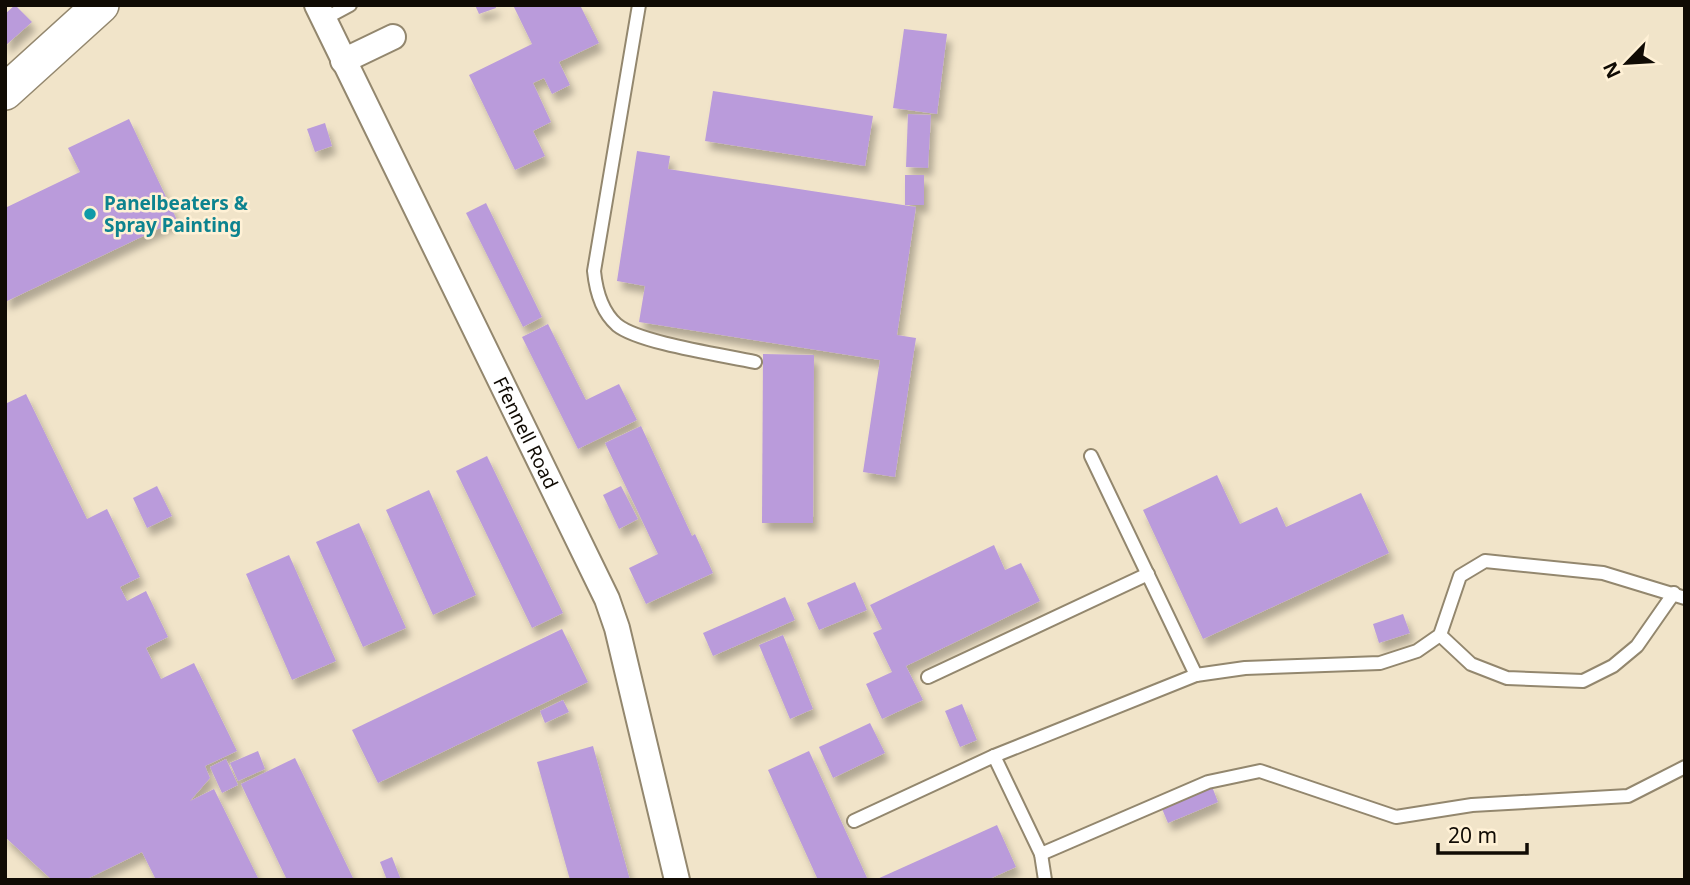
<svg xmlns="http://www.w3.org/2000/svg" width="1690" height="885" font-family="'Noto Sans',sans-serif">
  <defs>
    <filter id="shadow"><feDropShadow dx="4.5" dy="8" stdDeviation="3.5" flood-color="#0004"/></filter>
  </defs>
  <rect width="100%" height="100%" fill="#f1e4c9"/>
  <g fill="#ba9bdb" filter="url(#shadow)">
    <polygon points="15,5 32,22 5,46 5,14"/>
    <polygon points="475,5 495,5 496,8 479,14"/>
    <polygon points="513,5 580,5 599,43 559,62 570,85 552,94 544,78 533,83 551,122 533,131 545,156 515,170 469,75 532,44"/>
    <polygon points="904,29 947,34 937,114 893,108"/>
    <polygon points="713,91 873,116 865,166 705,141"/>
    <polygon points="908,114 931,115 928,168 906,167"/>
    <polygon points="129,119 177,220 5,302 5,208 80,172 68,148"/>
    <polygon points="325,123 332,146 315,152 307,129"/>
    <polygon points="637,151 670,156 668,169 916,207 897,335 916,338 895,477 863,472 880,360 639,322 645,286 617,281"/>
    <rect x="905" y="175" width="19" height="30"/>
    <polygon points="486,203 542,317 523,327 466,213"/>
    <polygon points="548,324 586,400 619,384 637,420 578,449 522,337"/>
    <polygon points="763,354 814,355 813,523 762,523"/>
    <polygon points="26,394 87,519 107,509 140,577 120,587 127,601 146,591 168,637 146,648 161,679 194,663 237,751 205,766 210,778 190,801 214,789 259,880 156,880 142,852 85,880 52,880 5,837 5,404"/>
    <polygon points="641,426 692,536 695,534 713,573 646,604 629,568 658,554 605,443"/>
    <polygon points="487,456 563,613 532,628 456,471"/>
    <polygon points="1217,475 1240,524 1277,507 1286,527 1361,493 1389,553 1203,639 1143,510"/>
    <polygon points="157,486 172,516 147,528 133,498"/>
    <polygon points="621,486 638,519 619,529 603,495"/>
    <polygon points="429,490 476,595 433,615 386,510"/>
    <polygon points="359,523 406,628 363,647 316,542"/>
    <polygon points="994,545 1005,570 1021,563 1040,601 906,666 923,700 882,719 866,684 892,672 873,633 882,629 870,605"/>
    <polygon points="289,555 336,661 292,680 246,574"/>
    <polygon points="855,582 867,610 819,630 807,603"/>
    <polygon points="785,597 795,620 713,656 703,633"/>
    <polygon points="1403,614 1410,633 1379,643 1373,624"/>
    <polygon points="562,629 588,682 378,783 352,730"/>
    <polygon points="783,635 813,709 790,719 759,645"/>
    <polygon points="563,700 569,712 545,723 540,711"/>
    <polygon points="962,704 977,740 960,747 945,711"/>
    <polygon points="870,723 885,753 833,778 819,747"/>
    <polygon points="593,746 630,880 570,880 537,762"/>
    <polygon points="258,751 265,769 238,781 230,763"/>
    <polygon points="809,751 868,880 818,880 768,770"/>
    <polygon points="295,758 354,880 287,880 241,784"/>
    <polygon points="226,759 238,785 222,793 210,767"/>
    <polygon points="1211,784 1218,802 1168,823 1160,804"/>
    <polygon points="997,825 1016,867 987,880 875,880"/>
    <polygon points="392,857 401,880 387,880 380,862"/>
  </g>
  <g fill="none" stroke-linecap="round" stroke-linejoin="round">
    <g stroke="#93876e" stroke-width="16">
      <g id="service">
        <path d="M639,5L594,271C596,291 601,311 617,325C639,343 723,355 755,362"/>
        <polyline points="324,19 350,5"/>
        <polyline points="1091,456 1196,675"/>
        <polyline points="1440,635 1471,664 1507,678 1583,681 1613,666 1637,646 1674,593"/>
        <polyline points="928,677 1148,574"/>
        <polyline points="994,756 1041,854 1045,880"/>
        <polyline points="854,821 994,756 1196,675 1245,668 1380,663 1417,651 1440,635 1460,576 1485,561 1603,573 1685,598"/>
        <polyline points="1041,854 1208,782 1260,771 1396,817 1472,805 1628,796 1685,767"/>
      </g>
    </g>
    <g stroke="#93876e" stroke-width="28">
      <g id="minor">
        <path id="s1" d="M317,5L607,599L617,628L677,880"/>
        <polyline points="343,61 393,37"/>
      </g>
    </g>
    <g stroke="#93876e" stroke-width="38">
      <polyline id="secondary" points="5,92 101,5"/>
    </g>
    <use href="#service" stroke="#fff" stroke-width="12"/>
    <use href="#minor" stroke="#fff" stroke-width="24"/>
    <use href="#secondary" stroke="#fff" stroke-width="35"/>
  </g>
  <circle fill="#0f9aa8" stroke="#fff1d6" stroke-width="2.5" cx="90" cy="214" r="7"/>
  <g text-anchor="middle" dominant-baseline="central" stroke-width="5" stroke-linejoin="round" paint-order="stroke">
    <g font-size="19" font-weight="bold" fill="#0d838f" stroke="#fff1d6" text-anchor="start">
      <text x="104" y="203">Panelbeaters &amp;<tspan x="104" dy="22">Spray Painting</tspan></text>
    </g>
    <g font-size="19" fill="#100b04" stroke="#fff1d6">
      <text stroke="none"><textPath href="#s1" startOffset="476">Ffennell Road</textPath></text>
    </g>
  </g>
  <rect width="1690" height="885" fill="none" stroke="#100b04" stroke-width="14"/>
  <g transform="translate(1627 63) rotate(245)" stroke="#fff1d6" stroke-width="5" paint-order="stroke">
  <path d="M0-5L12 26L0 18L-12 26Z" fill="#100b04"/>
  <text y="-10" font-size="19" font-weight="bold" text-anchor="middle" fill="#100b04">N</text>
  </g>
  <path d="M1438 843v10h89v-10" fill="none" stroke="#100b04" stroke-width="3.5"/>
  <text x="1448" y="843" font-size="21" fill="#100b04" stroke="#fff1d6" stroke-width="5" paint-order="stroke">20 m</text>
</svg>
